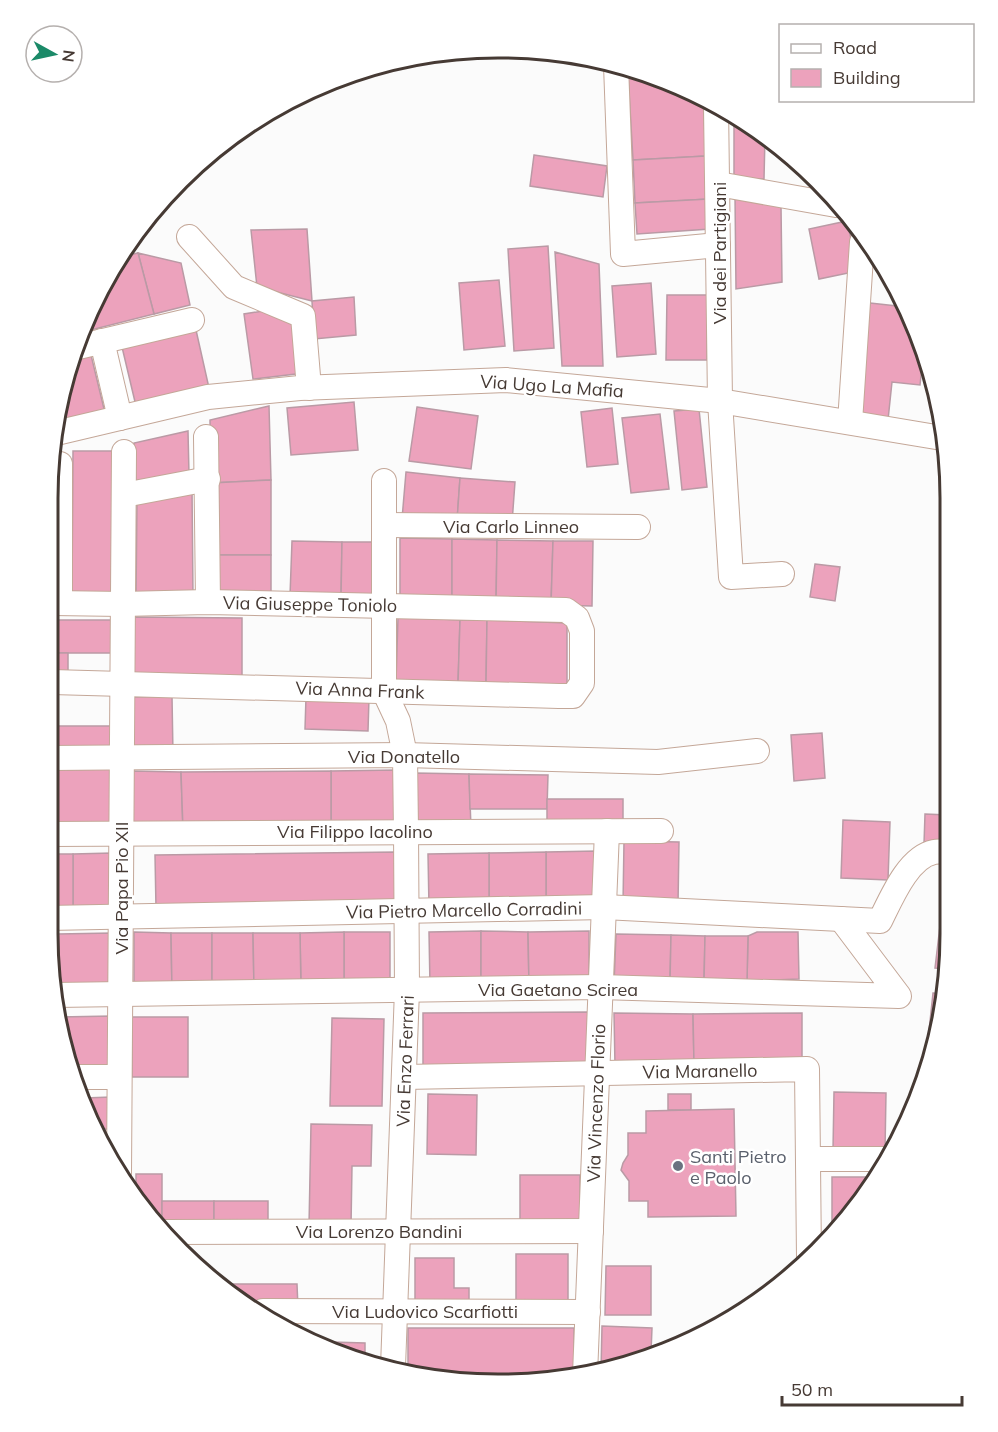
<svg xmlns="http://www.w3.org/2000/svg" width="998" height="1432" font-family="Mulish,sans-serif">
  <rect width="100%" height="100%" fill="#fbfbfb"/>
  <g fill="#eca2bc" stroke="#ba9aa5" stroke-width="1.5">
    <polygon points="628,74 643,74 672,82 703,99 706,156 633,160"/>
    <polygon points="734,116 750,124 765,136 764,179 734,178"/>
    <polygon points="534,155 607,166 603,197 530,186"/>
    <polygon points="706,156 709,199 635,203 633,160"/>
    <polygon points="735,196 781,206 782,282 736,289"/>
    <polygon points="709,199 710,229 637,234 635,203"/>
    <polygon points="847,221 858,271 819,279 809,229"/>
    <polygon points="307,229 312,301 257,287 251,230"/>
    <polygon points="548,246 554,348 514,351 508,249"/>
    <polygon points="555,252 599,264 603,366 562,366"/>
    <polygon points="138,253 181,263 190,305 154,314"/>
    <polygon points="138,253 154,314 83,332 95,299 125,256"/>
    <polygon points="499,280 505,346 464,350 459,283"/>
    <polygon points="651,283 656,354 617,357 612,286"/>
    <polygon points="667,295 707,295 707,360 666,360"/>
    <polygon points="354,297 356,335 314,339 312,301"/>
    <polygon points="870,303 906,307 923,357 920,385 892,382 888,420 857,416"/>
    <polygon points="263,311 299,323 304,373 253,379 244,314"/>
    <polygon points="196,330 209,388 136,406 122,347"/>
    <polygon points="91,355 105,413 56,425 57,411 74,359"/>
    <polygon points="354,402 358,450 291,455 287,408"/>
    <polygon points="269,406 271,480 211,483 210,420"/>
    <polygon points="417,407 478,416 471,469 409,461"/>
    <polygon points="612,408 618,464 587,467 581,412"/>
    <polygon points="699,409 707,487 682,490 674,411"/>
    <polygon points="660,414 669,489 631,493 622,418"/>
    <polygon points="188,431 189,475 136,485 134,443"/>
    <polygon points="73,451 113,451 112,594 72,594"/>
    <polygon points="406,472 460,478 457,521 402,519"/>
    <polygon points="460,478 515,482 512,523 457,521"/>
    <polygon points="271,480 271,555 213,555 211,483"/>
    <polygon points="192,487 193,597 136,598 137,499"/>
    <polygon points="400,538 452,539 452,603 400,602"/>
    <polygon points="452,539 497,540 496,604 452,603"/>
    <polygon points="497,540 553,541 551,605 496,604"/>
    <polygon points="292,541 342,542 341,598 290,596"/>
    <polygon points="553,541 593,541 592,606 551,605"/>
    <polygon points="342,542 376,542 374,599 341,598"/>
    <polygon points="213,555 271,555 271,596 212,597"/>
    <polygon points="815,564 840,567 835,601 810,597"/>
    <polygon points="940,592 944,592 945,648 940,648"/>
    <polygon points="133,617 242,618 242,678 132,676"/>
    <polygon points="398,617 460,620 458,684 396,682"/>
    <polygon points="53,620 114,620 115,653 53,653"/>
    <polygon points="460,620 487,620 486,684 458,684"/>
    <polygon points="487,620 567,623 567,686 486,684"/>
    <polygon points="53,653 68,653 68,677 52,677"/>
    <polygon points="172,696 173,755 134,756 134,697"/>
    <polygon points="306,697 369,698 368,731 305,729"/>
    <rect x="51" y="726" width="61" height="30"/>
    <polygon points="822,733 825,778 794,781 791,735"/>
    <polygon points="113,769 113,826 50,827 51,770"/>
    <polygon points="396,770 397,827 331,827 331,771"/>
    <polygon points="132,771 181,772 183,830 133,830"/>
    <polygon points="331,771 331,827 183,830 181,772"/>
    <polygon points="415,773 469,774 471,828 414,829"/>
    <polygon points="469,774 548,775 547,809 470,809"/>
    <polygon points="547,799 623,799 623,829 547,828"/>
    <polygon points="925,814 948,815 949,844 924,844"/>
    <polygon points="843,820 890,822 888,880 841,878"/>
    <polygon points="624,841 679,842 678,905 623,904"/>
    <polygon points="597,851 597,905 546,906 546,852"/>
    <polygon points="396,852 396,904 156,908 155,855"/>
    <polygon points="546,852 546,906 489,906 489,853"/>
    <polygon points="112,853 112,908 73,909 73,854"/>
    <polygon points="489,853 489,906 429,907 428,854"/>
    <polygon points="49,854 73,854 73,909 48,909"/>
    <polygon points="942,909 950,910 950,933 946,969 935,968"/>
    <polygon points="481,931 481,986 430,986 429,932"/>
    <polygon points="481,931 528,932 529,986 481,986"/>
    <polygon points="589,931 589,984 529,986 528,932"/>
    <polygon points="134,932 171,933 172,990 134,990"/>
    <polygon points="344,932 390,932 390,988 344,989"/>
    <polygon points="344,932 344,989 301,989 300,933"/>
    <polygon points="757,932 798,932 799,979 747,981 748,936"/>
    <polygon points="112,933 112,989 58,989 58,934"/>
    <polygon points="171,933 212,933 212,989 172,990"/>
    <polygon points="212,933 253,933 254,989 212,989"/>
    <polygon points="253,933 300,933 301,989 254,989"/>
    <polygon points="616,934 671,935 670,982 614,984"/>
    <polygon points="671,935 705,936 704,982 670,982"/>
    <polygon points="705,936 748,936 747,981 704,982"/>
    <polygon points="933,993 944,994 941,1021 933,1050 927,1050"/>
    <polygon points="588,1012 588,1070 423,1070 423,1013"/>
    <polygon points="614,1013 693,1014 694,1064 615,1066"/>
    <polygon points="802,1013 802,1063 694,1064 693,1014"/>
    <polygon points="112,1016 112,1070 73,1071 63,1050 59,1017"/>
    <rect x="132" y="1017" width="56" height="60"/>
    <polygon points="332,1018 384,1019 382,1106 330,1106"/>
    <polygon points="834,1092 886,1093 885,1151 833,1150"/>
    <polygon points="428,1094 477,1095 476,1155 427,1154"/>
    <rect x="668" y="1094" width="23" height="16"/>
    <polygon points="111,1097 111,1129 99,1129 85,1098"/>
    <polygon points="734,1109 736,1216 648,1217 648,1201 629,1201 629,1181 621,1170 623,1163 628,1155 628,1133 646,1133 646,1111"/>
    <polygon points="311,1124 372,1125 371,1166 352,1166 351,1227 309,1226"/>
    <polygon points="136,1174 162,1174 162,1227 136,1198"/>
    <polygon points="520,1175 580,1175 580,1227 520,1228"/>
    <polygon points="832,1177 878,1177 841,1224 832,1224"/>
    <polygon points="162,1201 214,1201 214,1228 162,1227"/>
    <rect x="214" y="1201" width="54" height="27"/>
    <rect x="516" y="1254" width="52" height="53"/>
    <polygon points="415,1258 454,1258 454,1288 469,1288 469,1309 415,1309"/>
    <polygon points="606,1266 651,1266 651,1315 605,1315"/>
    <polygon points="232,1284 297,1284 298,1308 258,1307 232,1291"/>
    <polygon points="602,1326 652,1328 651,1353 601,1371"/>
    <polygon points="408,1328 574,1328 574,1376 440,1380 408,1371"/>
    <polygon points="332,1342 365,1343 365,1360 332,1351"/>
  </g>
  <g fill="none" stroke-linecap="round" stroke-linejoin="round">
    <g stroke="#c4a798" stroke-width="26">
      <g id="minor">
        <polyline points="616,65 623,254 718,245"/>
        <polyline points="716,106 720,401 731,577 782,574"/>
        <polyline points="718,184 836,205"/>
        <polyline points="189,237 234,287 303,316 309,388"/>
        <polyline points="102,341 120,418"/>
        <polyline points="78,347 192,320"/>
        <polyline points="850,422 862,242"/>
        <polyline points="56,433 208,397 300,388 506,380 720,401 942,438"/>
        <polyline points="206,437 208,602"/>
        <polyline points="60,464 60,603"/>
        <polyline points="384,481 384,691 398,721 405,755 406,831 407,990 393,1367"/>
        <polyline points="124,495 208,479"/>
        <polyline points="384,525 638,527"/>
        <polyline points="52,682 559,696 573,696 582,683 582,631 577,618 566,610 208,602 122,604 53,603"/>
        <polyline points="51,758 405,755 658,762 757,751"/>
        <polyline points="50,834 661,831"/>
        <path d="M48,918L604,907L880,921C891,899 908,857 934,852C939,851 944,852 949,852"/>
        <polyline points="56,995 600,987 899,996 841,919"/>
        <polyline points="76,1077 119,1077"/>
        <polyline points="404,1077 807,1069 809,1258"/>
        <polyline points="809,1159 887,1159"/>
        <polyline points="119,1173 124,452"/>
        <polyline points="166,1232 591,1231"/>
        <polyline points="263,1311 588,1312"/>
        <polyline points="585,1375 607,831"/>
      </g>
    </g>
    <use href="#minor" stroke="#fff" stroke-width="24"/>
  </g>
  <circle fill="#6b7280" stroke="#fff" stroke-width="2" cx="678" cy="1166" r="6"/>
  <g text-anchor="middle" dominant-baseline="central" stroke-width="5" stroke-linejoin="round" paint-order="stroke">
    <g font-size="18" fill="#463a34" stroke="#fff">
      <text transform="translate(719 253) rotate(-90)">Via dei Partigiani</text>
      <text transform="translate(552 386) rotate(4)">Via Ugo La Mafia</text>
      <text x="511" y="526">Via Carlo Linneo</text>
      <text transform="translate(310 604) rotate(1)">Via Giuseppe Toniolo</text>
      <text transform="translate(360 690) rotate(2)">Via Anna Frank</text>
      <text x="404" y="756">Via Donatello</text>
      <text x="355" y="831">Via Filippo Iacolino</text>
      <text transform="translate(121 888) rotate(-90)">Via Papa Pio XII</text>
      <text transform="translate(464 910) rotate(-1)">Via Pietro Marcello Corradini</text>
      <text x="558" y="989">Via Gaetano Scirea</text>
      <text transform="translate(405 1061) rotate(-88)">Via Enzo Ferrari</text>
      <text transform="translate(700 1071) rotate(-1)">Via Maranello</text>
      <text transform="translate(596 1103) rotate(-88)">Via Vincenzo Florio</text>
      <text x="379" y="1231">Via Lorenzo Bandini</text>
      <text x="425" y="1311">Via Ludovico Scarfiotti</text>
    </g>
    <g font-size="18" fill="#5b616d" stroke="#fff" text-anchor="start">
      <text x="690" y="1156">Santi Pietro<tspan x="690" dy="21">e Paolo</tspan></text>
    </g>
  </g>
  <path d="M0 0H998V1432H0ZM498 58H500A440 440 0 0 1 940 498V934A440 440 0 0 1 500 1374H498A440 440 0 0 1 58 934V498A440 440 0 0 1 498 58Z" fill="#fff" fill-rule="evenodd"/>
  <path fill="none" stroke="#463a34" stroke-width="3" d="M498 58H500A440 440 0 0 1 940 498V934A440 440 0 0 1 500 1374H498A440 440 0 0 1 58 934V498A440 440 0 0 1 498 58Z"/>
  <rect x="779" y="24" width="195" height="78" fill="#ffffff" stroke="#b5b0ae" stroke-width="1.5"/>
  <rect x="791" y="44" width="30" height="9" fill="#ffffff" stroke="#b5b0ae" stroke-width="1.5"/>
  <text x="833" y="54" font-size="18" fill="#463a34">Road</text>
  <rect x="791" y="69" width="30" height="18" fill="#eca2bc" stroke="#b5b0ae" stroke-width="1.5"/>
  <text x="833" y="84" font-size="18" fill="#463a34">Building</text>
  <g transform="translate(54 54) rotate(98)"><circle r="28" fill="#ffffff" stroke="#b5b0ae" stroke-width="1.5"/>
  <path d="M0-4.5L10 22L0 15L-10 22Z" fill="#1b8a68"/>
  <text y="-9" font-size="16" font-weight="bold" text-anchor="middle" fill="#463a34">N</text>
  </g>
  <path d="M782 1396v9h180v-9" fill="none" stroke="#463a34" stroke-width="3"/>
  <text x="791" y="1396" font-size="18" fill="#463a34" stroke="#ffffff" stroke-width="4.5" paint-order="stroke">50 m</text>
</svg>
